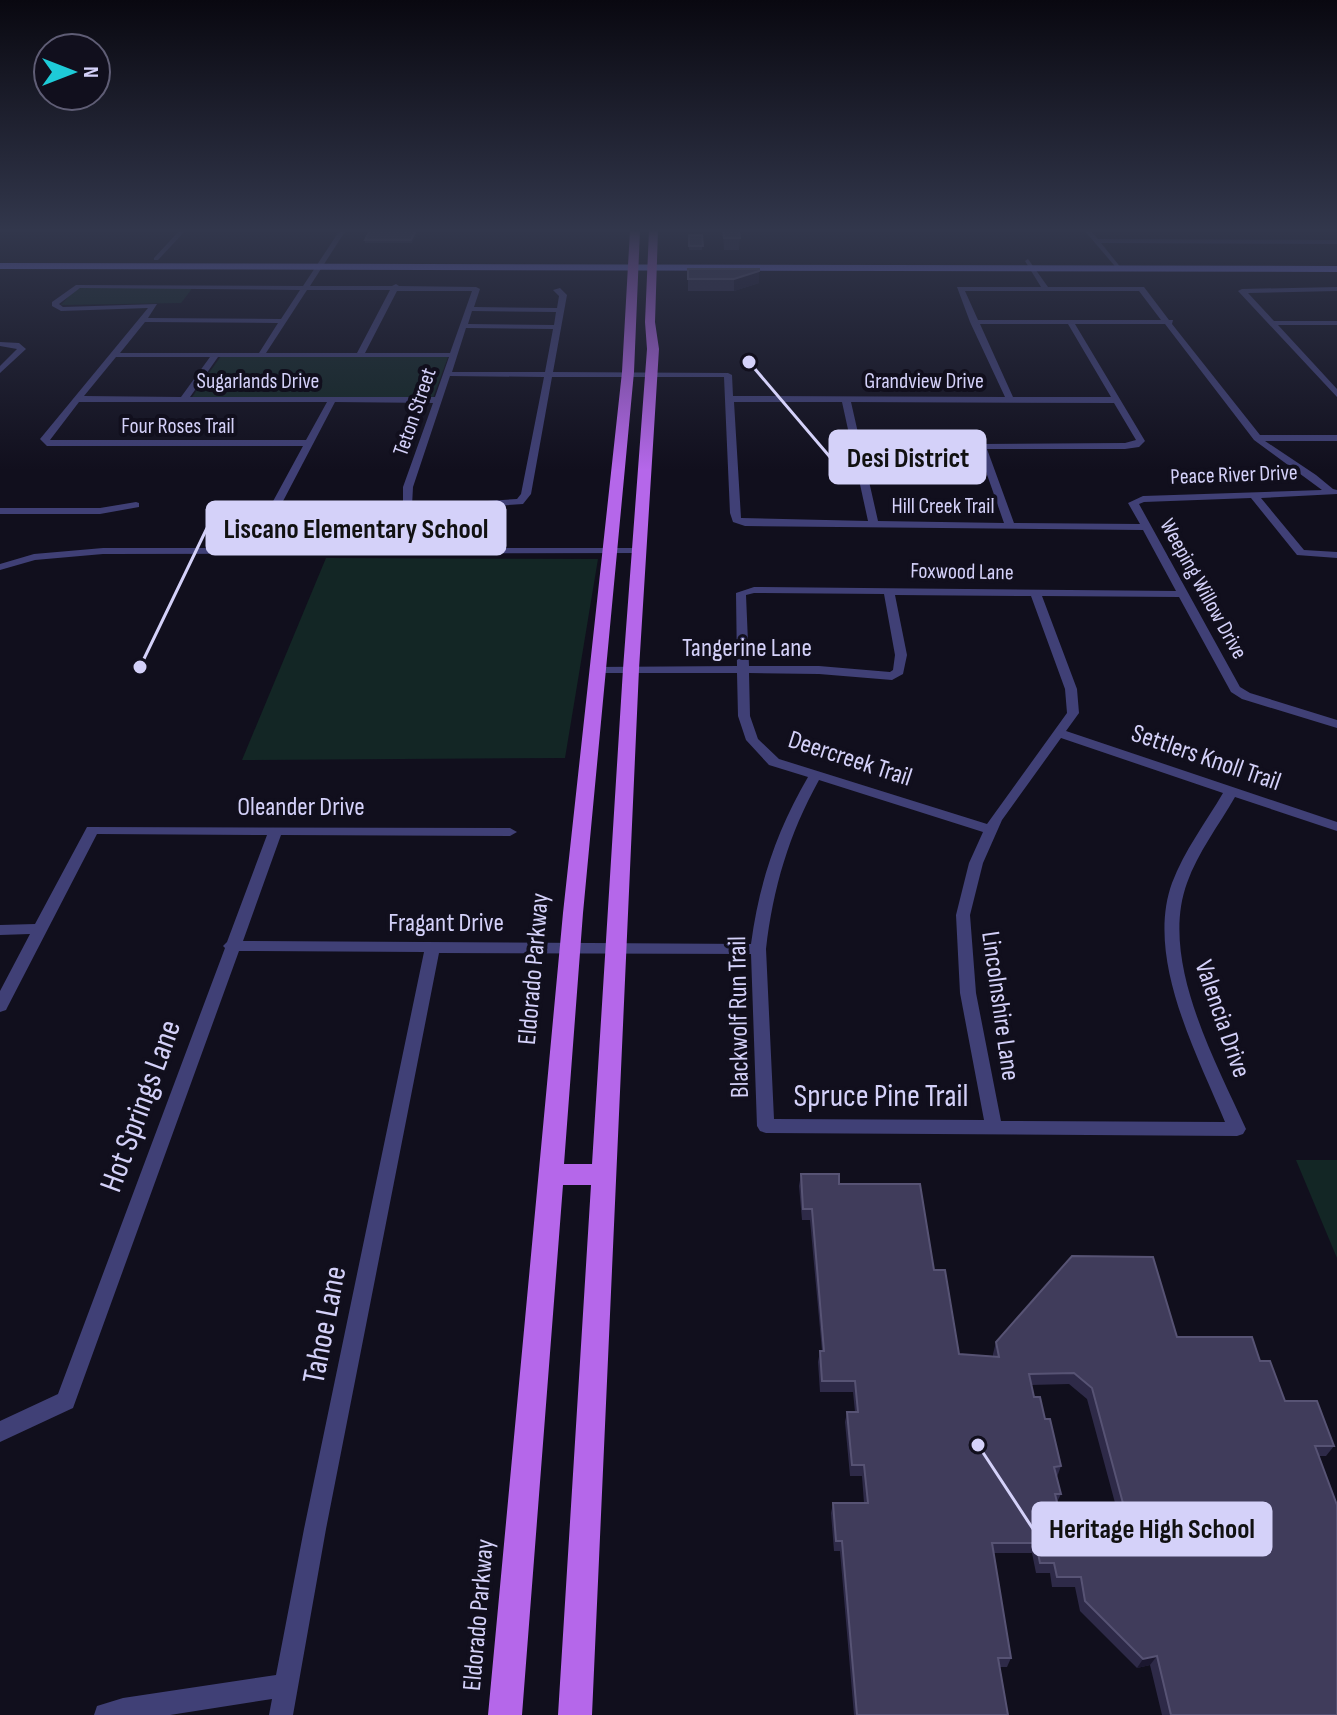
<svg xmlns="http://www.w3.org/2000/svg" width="1337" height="1715" font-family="'Sofia Sans Condensed',sans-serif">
  <rect width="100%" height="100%" fill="#110f1d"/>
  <g fill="#132625">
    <polygon points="84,287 191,288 191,290 181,303 61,305 75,290"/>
    <polygon points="221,356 448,357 433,398 192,397"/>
    <polygon points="326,558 598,559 565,758 242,760"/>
    <polygon points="1296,1160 1337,1160 1337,1258"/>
  </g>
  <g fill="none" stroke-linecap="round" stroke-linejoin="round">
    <g fill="#404076" fill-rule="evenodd">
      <polygon points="180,230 186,230 158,260 154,260 154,258"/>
      <path d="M340,230H346L310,286H392L396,284L399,286L476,287L480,289L474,307L557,308L559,296L553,290L560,288L567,295L553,372L728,373L732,375L733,396L1005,397L970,322L957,287H1041L1025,261L1028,259L1048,287H1144L1169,320H1173L1172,324L1260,435H1337V441H1265L1316,475L1333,489L1337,490V494L1261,498L1304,550L1337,552V558L1297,555L1251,498L1144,502L1139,504L1240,687L1250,693L1337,720V728L1242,699L1231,692L1179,597L1042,596L1077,689L1079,713L1066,731L1337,822V831L1235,797C1219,825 1198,852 1187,883C1159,960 1215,1060 1246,1129L1243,1134L1237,1136L766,1133L760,1131L757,1126L751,954L439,953L326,1529L293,1715H269L272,1699L170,1715H94L97,1706L123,1698L276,1675L304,1529L424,952L239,951L73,1408L0,1442V1421L58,1394L225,948L223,946L227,942L267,835L97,834L8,1006L6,1010L0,1012V991L30,934L0,935V925L35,924L87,827L510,828L517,832L510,836L281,835L243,941L751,944C759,883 777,830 808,777L769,765L746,740L738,716L737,673H598L592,669L594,667L737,666L736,593L754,587L1176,591L1143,530L745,526L733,522L730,513L724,377H552L531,494L523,504L412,512V519L400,548H639L643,549V553L103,554L35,560L0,570V564L34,554L103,548H390L402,519V512L375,514L276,511L271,505L303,446H47L40,439L148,308L61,311L52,306V302L76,285L303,286ZM80,288L300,290L281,319L148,318L157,304L63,307L59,304ZM307,290H390L357,353H266ZM397,291H472L450,353H365ZM965,291H1139L1161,320H978ZM472,311L556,312L554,325L468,324ZM145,322H146L278,323L259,353H120ZM980,324H1068L1111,397H1013ZM1075,324H1165L1254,440L1322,490L1143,496L1128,503L1140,524L1014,523L987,449H1125L1139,447L1145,441ZM466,328L553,329L545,372H452ZM116,357H210L181,397L84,396ZM218,357H449L435,397H190ZM450,376L544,377L521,494L517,499L412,506L413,487ZM79,402H327L306,440H50ZM335,402L433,403L403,487V506L375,508L281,505ZM734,402H842L868,521L741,518ZM851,402L1114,403L1136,440L1125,443L979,444L977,446L1004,523L878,521ZM754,593L884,594L895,655L893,670L890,672L819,666H749L746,595ZM895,595L1031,596L1065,689L1067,713L987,824L779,759L758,739L750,716L749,673L819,674L892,680L903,674L907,655ZM1061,738L1223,793C1206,822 1184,851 1172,883C1145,958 1197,1054 1225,1122L1001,1121L976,993L970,915L983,863L1002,820ZM819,780L983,832L969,863L956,915L960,993L984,1120L774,1119L766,949C773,888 789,834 819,780Z"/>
      <polygon points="1084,230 1090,230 1098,239 1337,240 1337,244 1101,243 1122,269 1119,271"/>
      <polygon points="1337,287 1337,291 1248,293 1274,321 1337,321 1337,325 1278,325 1337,389 1337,397 1238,291 1242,289"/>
      <polygon points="0,342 19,343 26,349 0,373 0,366 17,349 0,346"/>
      <polygon points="136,502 139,503 139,507 100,514 0,514 0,508 100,508"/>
    </g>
    <polygon fill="#7575ec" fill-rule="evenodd" points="0,263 1337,266 1337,272 0,269"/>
    <polygon fill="#b567ea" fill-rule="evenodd" points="630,230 640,230 634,372 583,913 564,1164 592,1164 623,669 647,349 645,322 649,230 658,230 655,322 659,349 639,669 592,1715 558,1715 591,1185 563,1185 522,1715 488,1715 563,913 622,372"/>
  </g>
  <g fill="#2e2a48" fill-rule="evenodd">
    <polygon points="370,230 419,230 412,243 365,243 365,240"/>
    <polygon points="723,230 740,238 739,250 724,250"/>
    <rect x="689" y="235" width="13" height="15"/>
    <polygon points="688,269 759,283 734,291 688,291"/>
    <path d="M801,1174L839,1184L934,1270L959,1354L993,1356V1354L996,1342L1177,1337L1260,1361L1285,1401L1334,1446L1326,1456H1319L1337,1715H1162L1150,1665L1137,1668L1080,1611L1075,1587H1052L1050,1573H1036L1032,1553H994L1011,1658L1007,1667H1000L1008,1715H854L840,1551H834L831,1513L833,1503H864L862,1476H850L845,1422L847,1412H855L853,1392H820L818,1362L820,1351H822L810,1220H802L799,1186ZM1069,1384L1087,1399L1118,1514L1110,1522L1062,1523L1057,1502L1061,1494L1057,1477L1061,1466L1045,1419L1034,1397L1031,1385Z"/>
  </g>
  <g fill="#1b172f">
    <polygon points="416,230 419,230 412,243 411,240"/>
    <polygon points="759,271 759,283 734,291 734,279"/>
    <polygon points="1157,1656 1150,1665 1137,1668 1143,1659"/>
  </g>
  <g fill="#403c5b" stroke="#575374" stroke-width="2" fill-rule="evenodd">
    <polygon points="370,230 416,230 411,240 365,240"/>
    <polygon points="723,230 739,230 740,238 724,238"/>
    <polygon points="689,235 702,235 703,246 689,246"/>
    <polygon points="688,269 759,269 759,271 734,279 688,279"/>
    <path d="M801,1174H839V1184H920L934,1270H945L959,1354L999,1357L996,1342L1072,1256L1153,1257L1177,1337H1252L1260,1361H1270L1285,1401H1317L1334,1446H1315L1337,1505V1715H1171L1157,1656L1143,1659L1085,1601L1081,1577H1057L1054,1563H1040L1036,1543H992L1011,1658H998L1008,1715H857L842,1541H836L833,1503H868L864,1465H852L847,1412H858L855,1381H822L820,1351H824L812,1209H803ZM1074,1373L1092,1388L1124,1507L1110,1522L1062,1523L1055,1494H1061L1054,1467L1061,1466L1050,1419H1045L1040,1397H1034L1029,1374Z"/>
  </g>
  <linearGradient id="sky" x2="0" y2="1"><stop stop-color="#090810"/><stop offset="0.49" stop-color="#32374c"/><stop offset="1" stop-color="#32374c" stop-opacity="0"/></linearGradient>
  <rect width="1337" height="470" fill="url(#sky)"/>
  <g text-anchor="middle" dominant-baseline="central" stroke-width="8" stroke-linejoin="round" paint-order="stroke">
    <g font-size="22" fill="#d4d1f9" stroke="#110f1d">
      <text x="258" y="381">Sugarlands Drive</text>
      <text x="924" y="381">Grandview Drive</text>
      <text transform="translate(415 412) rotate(-71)">Teton Street</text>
      <text x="178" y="426">Four Roses Trail</text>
      <text transform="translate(1234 475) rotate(-2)">Peace River Drive</text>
      <text x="943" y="506">Hill Creek Trail</text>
      <text transform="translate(962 572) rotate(1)">Foxwood Lane</text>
      <text transform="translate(1203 589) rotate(61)">Weeping Willow Drive</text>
    </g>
    <g font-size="26" fill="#d4d1f9" stroke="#110f1d">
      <text x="747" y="648">Tangerine Lane</text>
      <text transform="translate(1206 758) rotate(19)">Settlers Knoll Trail</text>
      <text transform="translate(850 759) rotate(18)">Deercreek Trail</text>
      <text x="301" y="807">Oleander Drive</text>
      <text x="446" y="923">Fragant Drive</text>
      <text transform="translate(534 969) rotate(-85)">Eldorado Parkway</text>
      <text transform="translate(1000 1006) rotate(82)">Lincolnshire Lane</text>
      <text transform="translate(739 1017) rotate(-91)">Blackwolf Run Trail</text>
      <text transform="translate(1222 1019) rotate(71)">Valencia Drive</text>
      <text transform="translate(479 1615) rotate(-85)">Eldorado Parkway</text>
    </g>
    <g font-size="32" fill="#d4d1f9" stroke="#110f1d">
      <text x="881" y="1096">Spruce Pine Trail</text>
      <text transform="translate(141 1106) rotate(-70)">Hot Springs Lane</text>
      <text transform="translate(325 1325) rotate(-79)">Tahoe Lane</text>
    </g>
  </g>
  <path fill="none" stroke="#d4d1f9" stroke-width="3" d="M749 362L830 457M140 667L207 528M978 1445L1033 1529"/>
  <g fill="#d4d1f9" stroke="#110f1d" stroke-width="3">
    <circle cx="749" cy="362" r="8"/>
    <circle cx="140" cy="667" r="8"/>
    <circle cx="978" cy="1445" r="8"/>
  </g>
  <g fill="#d4d1f9" stroke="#d4d1f9" stroke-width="3">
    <rect x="830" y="431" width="155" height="52" rx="8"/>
    <rect x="207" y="502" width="298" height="52" rx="8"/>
    <rect x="1033" y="1503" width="238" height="52" rx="8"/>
  </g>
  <g font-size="28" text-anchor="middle" font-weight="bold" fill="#111">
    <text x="908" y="467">Desi District</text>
    <text x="356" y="538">Liscano Elementary School</text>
    <text x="1152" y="1538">Heritage High School</text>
  </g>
  <g transform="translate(72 72) rotate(90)"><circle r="38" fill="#110f1d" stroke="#5f5d75" stroke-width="2"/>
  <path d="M0-6L14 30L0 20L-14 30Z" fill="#1ecbd8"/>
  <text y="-12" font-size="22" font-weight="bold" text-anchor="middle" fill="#d4d1f9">N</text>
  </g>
</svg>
